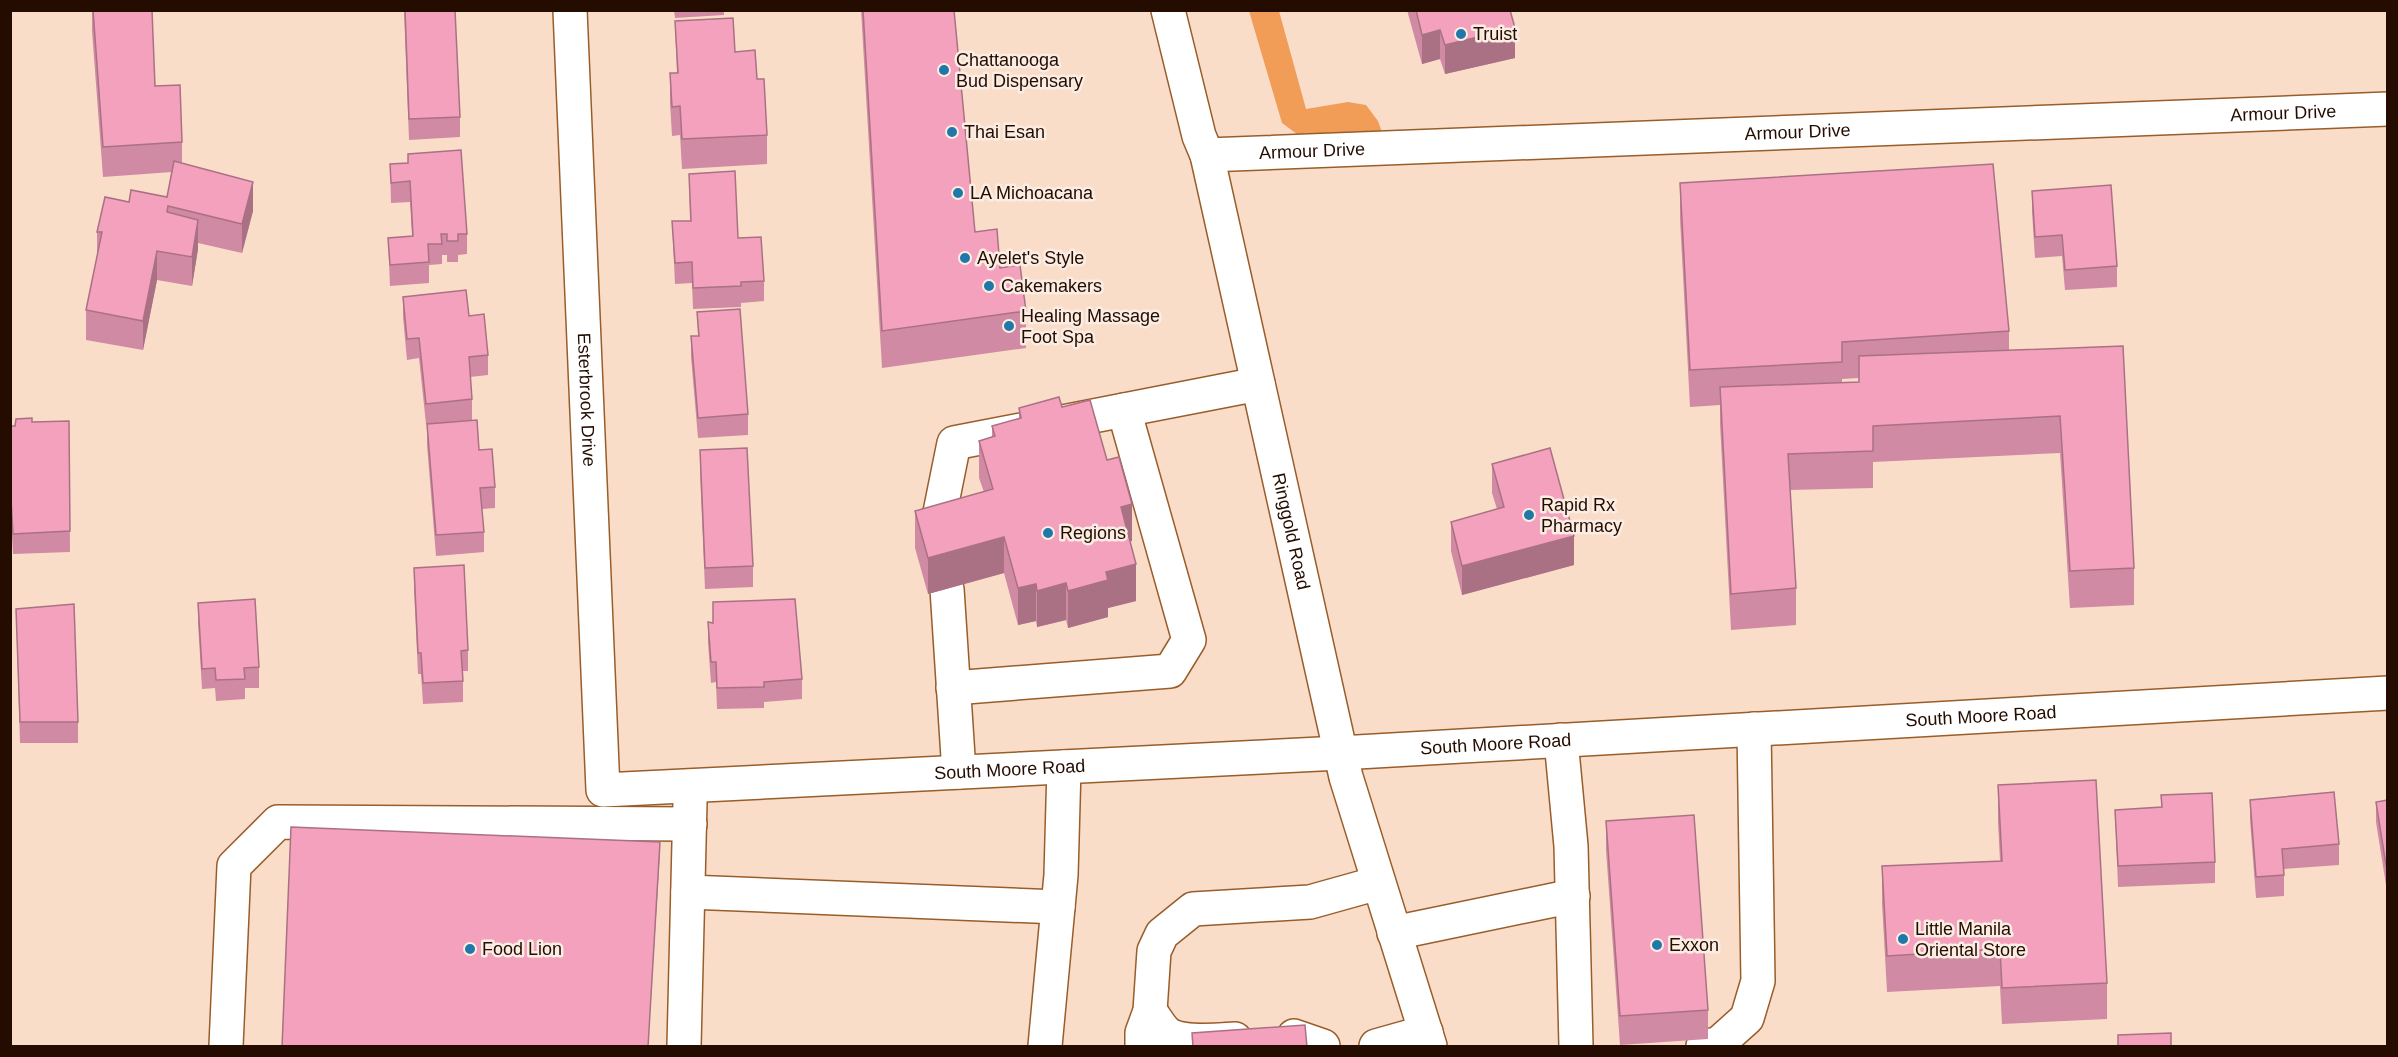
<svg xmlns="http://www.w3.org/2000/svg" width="2398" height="1057" font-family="Helvetica,sans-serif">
  <rect width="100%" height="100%" fill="#f9ddc9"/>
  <polygon fill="#f19c57" points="1249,11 1279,11 1306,109 1348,102 1366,105 1378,121 1384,138 1317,140 1297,134 1282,123"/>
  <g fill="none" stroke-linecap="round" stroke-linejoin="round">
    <g stroke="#995d2a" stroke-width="36">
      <g id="minor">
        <path id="s1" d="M570,10L603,790L1340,753"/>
        <path id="s2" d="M1207,155L2388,109"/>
        <polyline points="934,542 954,443 1258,384"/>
        <polyline points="947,589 959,772"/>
        <polyline points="953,688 1170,671 1189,640 1124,410"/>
        <polyline points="1561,740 1571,846 1576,1046"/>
        <polyline points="688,892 1058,907"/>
        <polyline points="1394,933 1573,896"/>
        <path d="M1150,1011C1155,1017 1161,1029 1168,1034C1184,1044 1217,1040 1235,1039"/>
        <polyline points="1294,1036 1323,1046"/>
        <polyline points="226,1046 234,866 278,822 690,824"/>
        <polyline points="684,1046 690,802"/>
        <polyline points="1045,1046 1061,875 1064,767"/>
        <polyline points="1142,1046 1142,1033 1150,1011 1154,951 1162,934 1193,909 1310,902 1378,883"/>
        <polyline points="1376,1046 1426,1032"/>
        <polyline points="1703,1046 1718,1044 1747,1018 1758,981 1754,729"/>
      </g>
    </g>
    <g stroke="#995d2a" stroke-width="36">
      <g id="major">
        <path id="s3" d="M1168,10L1199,136L1207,155L1346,777L1430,1046"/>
        <path id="s4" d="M1340,753L2388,693"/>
      </g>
    </g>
    <use href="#minor" stroke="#fff" stroke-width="33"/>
    <use href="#major" stroke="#fff" stroke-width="33"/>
  </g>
  <g fill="#d18aa3" fill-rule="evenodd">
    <polygon points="92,10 152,10 155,86 182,142 182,163 253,211 242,253 198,243 198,249 192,286 157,280 143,350 86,340 86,310 97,259 97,232 129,202 167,197 172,172 103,177 92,31"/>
    <polygon points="404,10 460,117 460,137 409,140"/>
    <polygon points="674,10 724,10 724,15 675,18"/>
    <polygon points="861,10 954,10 975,232 1000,268 1026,311 1026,348 882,368"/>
    <polygon points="1407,10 1510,10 1515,58 1445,74 1440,59 1422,64"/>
    <polygon points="675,21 735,52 757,79 767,135 767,164 682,169 680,135 672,136 670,103 670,73 677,73"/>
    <polygon points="408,154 467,234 467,254 458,255 458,262 447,262 447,255 442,255 442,264 429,265 429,283 390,286 388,238 412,236 410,202 391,203 390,164 408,163"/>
    <polygon points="689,174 738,238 764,281 764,301 741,303 741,307 693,309 692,283 675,284 672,221 690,221"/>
    <path d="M1680,183L2009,331V351L2123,346L2134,568V605L2070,608L2060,453L1873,462V488L1790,490L1796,588V625L1731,630L1720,424V405L1690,407L1680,219ZM1859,378V382H1842V379Z"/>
    <polygon points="2032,191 2117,266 2117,287 2065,290 2062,256 2035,258 2032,212"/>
    <polygon points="403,297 469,316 488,355 488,375 470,377 472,399 472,420 443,423 479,450 495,487 495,508 482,509 484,532 484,552 436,556 427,445 427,424 426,424 419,358 407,360 403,317"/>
    <polygon points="697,312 748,414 748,435 698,438 691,357 691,336 698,336"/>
    <polygon points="1062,407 1107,460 1132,541 1130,541 1136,601 1108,608 1108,617 1068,628 1066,620 1037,627 1036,621 1018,625 1004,573 928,594 915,548 915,511 984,492 979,478 979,441 992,437 992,426 1019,419 1019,408"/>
    <polygon points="69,421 70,552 13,554 10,502 10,426 15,426 32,422"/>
    <polygon points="700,450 753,566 753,587 705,589 700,471"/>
    <polygon points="1492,464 1574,565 1462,595 1451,551 1451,522 1497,509 1492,493"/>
    <polygon points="414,568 468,650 468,671 463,671 463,702 423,704 421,674 418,674 414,588"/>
    <polygon points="198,603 259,667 259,688 245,688 245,699 216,701 215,688 202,689 198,623"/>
    <polygon points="16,609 78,722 78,743 20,743"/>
    <polygon points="708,622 802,679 802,699 764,702 764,708 717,709 716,682 711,683 708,643"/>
    <polygon points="1998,785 2107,983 2107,1019 2002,1024 2000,986 1887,992 1882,903 1882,866 2000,861 1998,822"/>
    <polygon points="2161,795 2215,862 2215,883 2118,887 2115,810 2161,808"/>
    <polygon points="2250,800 2339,844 2339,865 2284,869 2284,896 2256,898 2250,820"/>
    <polygon points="2388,800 2388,885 2386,885 2376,822 2376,802"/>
    <polygon points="1606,821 1708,1010 1708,1039 1620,1045 1606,850"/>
  </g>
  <g fill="#aa7184">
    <polygon points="1515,28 1515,58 1445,74 1445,45"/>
    <polygon points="1440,30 1440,59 1422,64 1422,35"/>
    <polygon points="253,182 253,211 242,253 242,224"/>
    <polygon points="198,220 198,249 192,286 192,257"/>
    <polygon points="157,251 157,280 143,350 143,321"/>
    <polygon points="1132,504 1132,541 1121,543 1121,507"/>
    <polygon points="1574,536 1574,565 1462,595 1462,566"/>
    <polygon points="1004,537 1004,573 928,594 928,558"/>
    <polygon points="1136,564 1136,601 1108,608 1108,617 1068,628 1068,591 1106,572"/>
    <polygon points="1066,583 1066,620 1037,627 1037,591"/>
    <polygon points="1036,584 1036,621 1018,625 1018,588"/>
    <polygon points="660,842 660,852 648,1047"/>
  </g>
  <g fill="#f3a1bd" stroke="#aa7184" stroke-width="1.5">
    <polygon points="93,10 152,10 155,86 180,85 182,142 103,147"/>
    <polygon points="405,10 455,10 460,117 409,119"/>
    <polygon points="863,10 954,10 975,232 997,229 1000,268 1020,265 1026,311 882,331"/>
    <polygon points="1416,10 1510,10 1515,28 1445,45 1440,30 1422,35"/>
    <polygon points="733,18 735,52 755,50 757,79 764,79 767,135 682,139 680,106 672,107 670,73 678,73 675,21"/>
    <polygon points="461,150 467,234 458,234 458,241 447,241 447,234 441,234 442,244 428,244 429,262 390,265 388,238 413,236 410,181 391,183 390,164 408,163 408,154"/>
    <polygon points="174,161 253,182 242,224 168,206 167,212 198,220 192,257 157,251 143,321 86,310 102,232 97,232 105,197 129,202 131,190 167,197"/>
    <polygon points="1993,164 2009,331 1842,342 1842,362 1690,370 1680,183"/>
    <polygon points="735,171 738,238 761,237 764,281 741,282 741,286 693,288 692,262 675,263 672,221 691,221 689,174"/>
    <polygon points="2111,185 2117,266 2065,270 2062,235 2035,237 2032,191"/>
    <polygon points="466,290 469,316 484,314 488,355 469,357 472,399 426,404 419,338 407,339 403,297"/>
    <polygon points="740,309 748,414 698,418 691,336 699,336 697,312"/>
    <polygon points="2123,346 2134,568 2070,571 2060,416 1873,426 1873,451 1788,454 1796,588 1731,594 1720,387 1859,382 1859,356"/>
    <polygon points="1059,397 1062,407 1090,400 1107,460 1119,457 1132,504 1121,507 1136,564 1106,572 1108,580 1068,591 1066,583 1037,591 1036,584 1018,588 1004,537 928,558 915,511 993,489 979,441 995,436 992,426 1021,418 1019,408"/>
    <polygon points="32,418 32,422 69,421 70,531 13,534 10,482 10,426 15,426 16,419"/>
    <polygon points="477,420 479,450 492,449 495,487 480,488 484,532 436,535 427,424"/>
    <polygon points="747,448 753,566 705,568 700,450"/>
    <polygon points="1550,448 1574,536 1462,566 1451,522 1504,507 1492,464"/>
    <polygon points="464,565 468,650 461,651 463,681 423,683 421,653 418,653 414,568"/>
    <polygon points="255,599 259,667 244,668 245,679 216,680 215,668 202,669 198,603"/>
    <polygon points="795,599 802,679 764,682 764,687 717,688 716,662 711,662 708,622 713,623 713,602"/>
    <polygon points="74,604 78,722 20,722 16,609"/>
    <polygon points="2096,780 2107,983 2002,988 2000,949 1887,956 1882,866 2002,861 1998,785"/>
    <polygon points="2334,792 2339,844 2282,849 2284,875 2256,877 2250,800"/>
    <polygon points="2212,793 2215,862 2118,866 2115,810 2162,807 2161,795"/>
    <polygon points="2388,800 2388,864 2386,865 2376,802"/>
    <polygon points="1694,815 1708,1010 1620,1016 1606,821"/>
    <polygon points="291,827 660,842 648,1047 282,1047"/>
    <polygon points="1305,1025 1307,1047 1193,1047 1192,1033"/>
    <polygon points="2171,1033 2171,1047 2118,1047 2118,1035"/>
  </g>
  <g fill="#1f78a7" stroke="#fbede3" stroke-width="2">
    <circle cx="1461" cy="34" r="6"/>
    <circle cx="944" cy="70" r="6"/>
    <circle cx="952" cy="132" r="6"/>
    <circle cx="958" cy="193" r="6"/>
    <circle cx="965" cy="258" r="6"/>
    <circle cx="989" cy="286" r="6"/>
    <circle cx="1009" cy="326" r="6"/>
    <circle cx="1529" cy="515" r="6"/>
    <circle cx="1048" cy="533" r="6"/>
    <circle cx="1903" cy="939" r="6"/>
    <circle cx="1657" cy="945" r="6"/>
    <circle cx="470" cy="949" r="6"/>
  </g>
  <g text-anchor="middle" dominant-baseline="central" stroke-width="5" stroke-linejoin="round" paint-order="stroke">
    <g font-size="18" fill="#240c00" stroke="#fbede3" text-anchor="start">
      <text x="1473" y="34">Truist</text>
      <text x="956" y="60">Chattanooga<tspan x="956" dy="21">Bud Dispensary</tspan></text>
      <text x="964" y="132">Thai Esan</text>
      <text x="970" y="193">LA Michoacana</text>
      <text x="977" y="258">Ayelet's Style</text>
      <text x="1001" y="286">Cakemakers</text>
      <text x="1021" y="316">Healing Massage<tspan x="1021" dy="21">Foot Spa</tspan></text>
      <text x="1541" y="505">Rapid Rx<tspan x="1541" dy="21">Pharmacy</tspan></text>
      <text x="1060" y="533">Regions</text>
      <text x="1915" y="929">Little Manila<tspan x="1915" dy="21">Oriental Store</tspan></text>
      <text x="1669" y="945">Exxon</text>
      <text x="482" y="949">Food Lion</text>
    </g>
    <g font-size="18" fill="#240c00" stroke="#fbede3">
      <text stroke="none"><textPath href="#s2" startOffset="1077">Armour Drive</textPath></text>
      <text stroke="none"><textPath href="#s2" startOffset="591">Armour Drive</textPath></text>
      <text stroke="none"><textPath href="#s2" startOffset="105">Armour Drive</textPath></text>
      <text stroke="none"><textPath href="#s1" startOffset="390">Esterbrook Drive</textPath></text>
      <text stroke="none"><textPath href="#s3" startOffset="536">Ringgold Road</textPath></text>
      <text stroke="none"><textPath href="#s4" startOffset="642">South Moore Road</textPath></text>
      <text stroke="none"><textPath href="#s4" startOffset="156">South Moore Road</textPath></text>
      <text stroke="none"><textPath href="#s1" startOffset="1188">South Moore Road</textPath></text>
    </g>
  </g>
  <rect width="2398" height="1057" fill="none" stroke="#240c00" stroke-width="24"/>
</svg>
